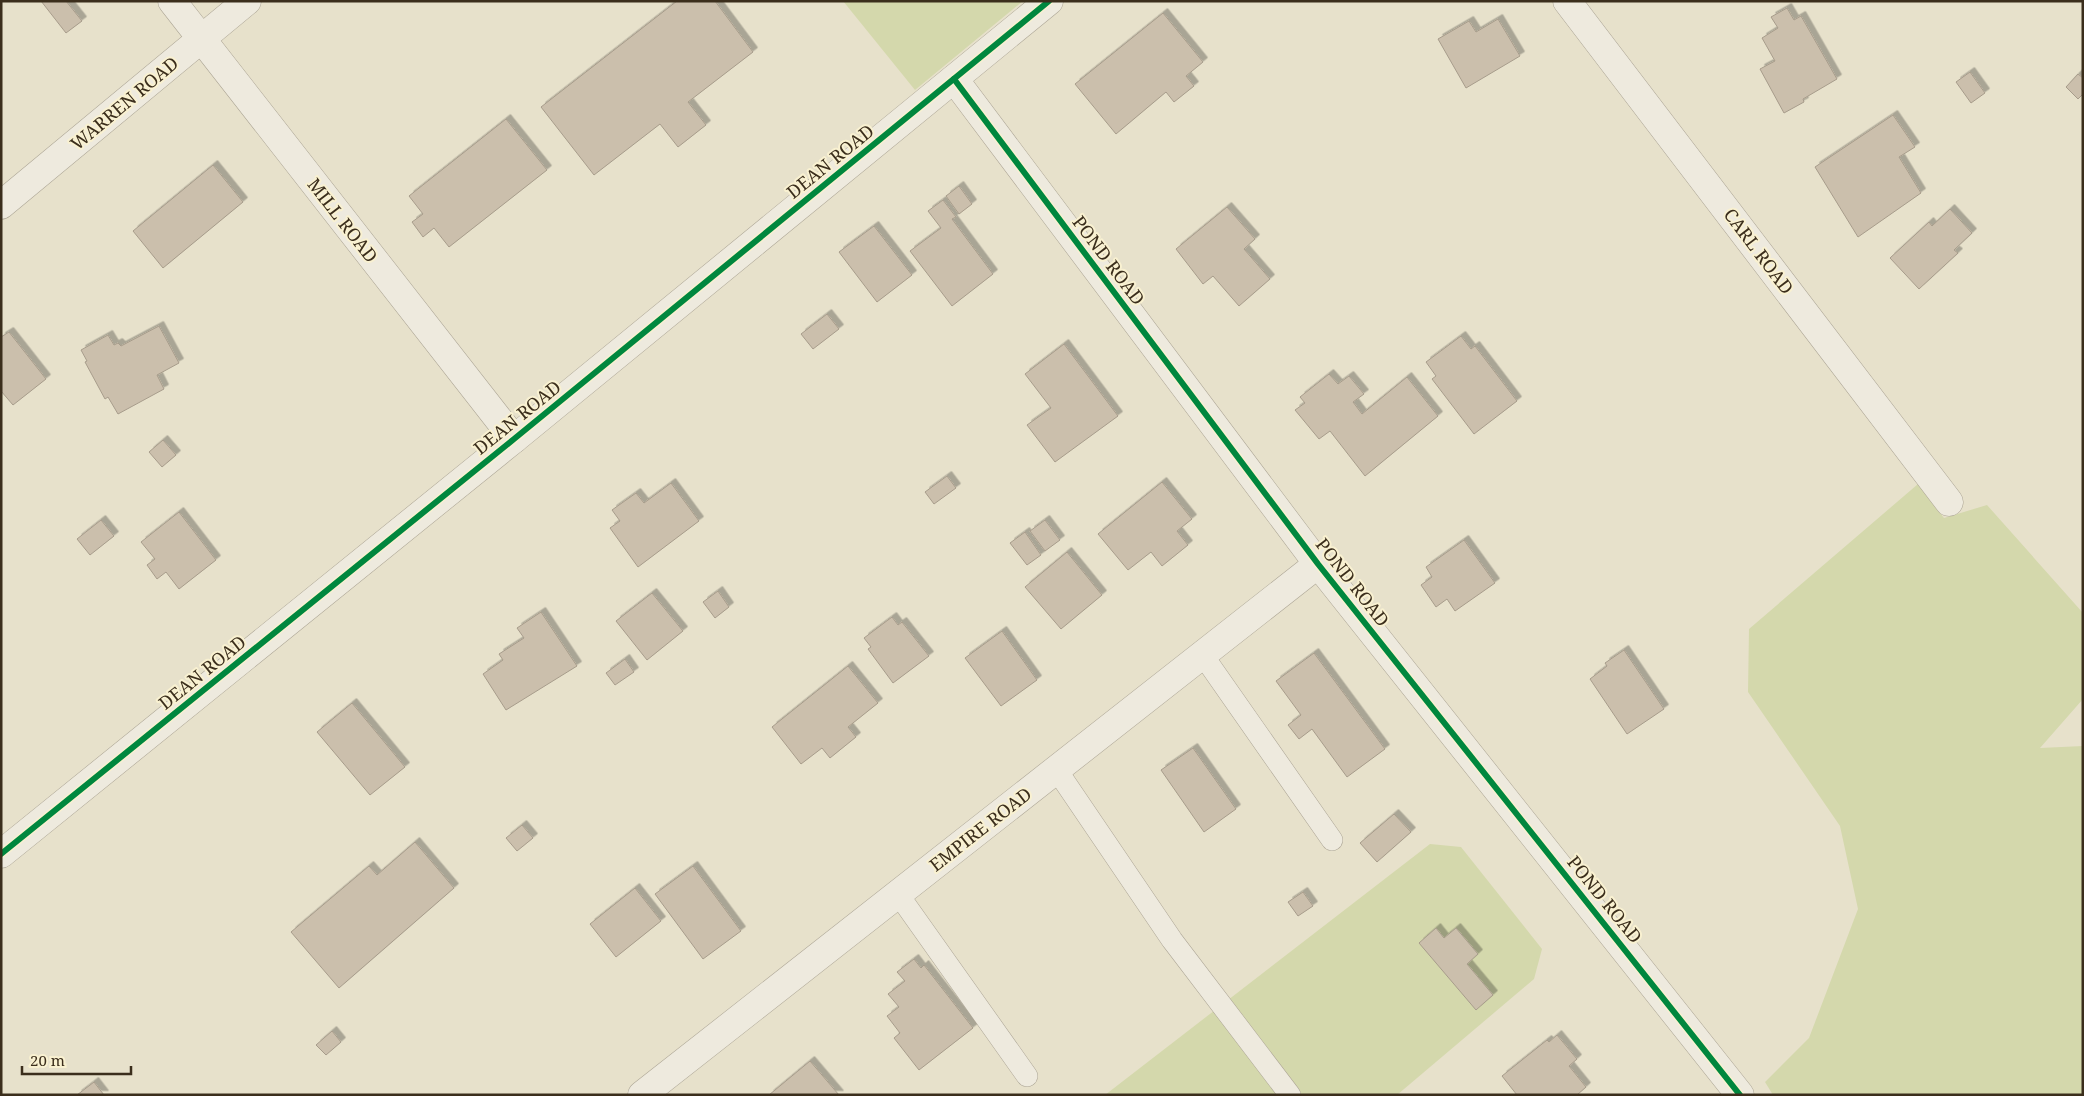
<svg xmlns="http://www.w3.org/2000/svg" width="2084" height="1096" font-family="'Noto Serif',serif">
  <defs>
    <filter id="shadow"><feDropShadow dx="4.5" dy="-4.5" stdDeviation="0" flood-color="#0004"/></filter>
  </defs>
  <rect width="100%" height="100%" fill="#e7e1cb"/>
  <g fill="#d4d8ac">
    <polygon points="843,1 1023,1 915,90"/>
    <polygon points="1918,484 1944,518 1987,505 2083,613 2083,699 2040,748 2083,746 2083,1095 1773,1095 1765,1082 1809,1038 1858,909 1840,826 1748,692 1749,629"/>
    <polygon points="1430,844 1461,847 1542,949 1534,979 1397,1095 1105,1095"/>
  </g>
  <g fill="#cbbfac" stroke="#a79c8b" filter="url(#shadow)">
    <polygon points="41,1 66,1 82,21 66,33"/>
    <polygon points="677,1 715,1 753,52 688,102 706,125 678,147 660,124 594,175 541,107"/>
    <polygon points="1787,8 1794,20 1801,16 1837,79 1803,99 1804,102 1784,113 1760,69 1775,61 1762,38 1778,28 1771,17"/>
    <polygon points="1163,13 1203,62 1186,76 1194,86 1174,102 1166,92 1116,134 1075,84"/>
    <polygon points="1498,19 1520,56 1466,88 1438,39 1469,21 1476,32"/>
    <polygon points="1970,72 1985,93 1971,103 1956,82"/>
    <polygon points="2078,74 2083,78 2083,94 2078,99 2066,87"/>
    <polygon points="1893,115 1915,147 1899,157 1921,193 1858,237 1815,167"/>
    <polygon points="506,119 547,170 449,247 434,228 423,237 412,222 423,214 409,196"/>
    <polygon points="213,165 243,202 163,268 133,231"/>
    <polygon points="959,186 972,204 959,214 946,196"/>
    <polygon points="943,200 956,217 952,219 993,274 952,306 910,251 941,228 928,211"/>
    <polygon points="1227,207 1255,239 1244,249 1270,279 1239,306 1213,276 1203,284 1176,249"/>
    <polygon points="1950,209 1972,233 1954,250 1958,253 1919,289 1890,258 1929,222 1932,226"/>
    <polygon points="874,226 912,275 877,302 839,252"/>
    <polygon points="827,314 839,329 813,349 801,334"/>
    <polygon points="159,326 179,363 157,375 164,389 118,414 108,397 105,399 85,362 87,361 81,350 108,335 114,345 118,343 121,346"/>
    <polygon points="9,332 46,379 13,405 1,391 1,337"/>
    <polygon points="1461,336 1471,349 1475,346 1517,401 1474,434 1432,379 1436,376 1426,362"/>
    <polygon points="1064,344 1118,416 1055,462 1027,425 1051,408 1025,374"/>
    <polygon points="1329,374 1338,384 1349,376 1364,394 1353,402 1362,414 1407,377 1438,416 1365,476 1330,431 1319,439 1295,410 1305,403 1300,397"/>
    <polygon points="163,440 176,455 162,467 149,452"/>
    <polygon points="947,476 956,488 934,504 925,492"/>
    <polygon points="1162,482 1192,519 1177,531 1188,545 1162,566 1151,552 1128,570 1098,534"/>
    <polygon points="671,483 699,521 638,567 610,528 620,521 612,510 636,493 644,503"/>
    <polygon points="179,512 216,560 179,589 166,572 157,579 147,565 155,559 141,542"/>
    <polygon points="101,520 114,536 90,555 77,539"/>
    <polygon points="1045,520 1060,540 1045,551 1030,531"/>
    <polygon points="1025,532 1041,555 1027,565 1010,543"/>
    <polygon points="1464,540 1495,583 1455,611 1447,599 1436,607 1421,585 1432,577 1426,567"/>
    <polygon points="1067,552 1102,595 1061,629 1025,587"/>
    <polygon points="718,591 729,607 715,618 703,602"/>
    <polygon points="652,593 683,631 647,660 616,621"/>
    <polygon points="541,612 577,666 506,710 483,674 503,660 499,654 524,638 517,628"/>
    <polygon points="892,617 898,625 902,622 929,656 893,683 868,649 871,647 864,638"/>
    <polygon points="1002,631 1037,680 1001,706 965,658"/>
    <polygon points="1624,650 1664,709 1627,734 1590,679 1607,666 1605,663"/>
    <polygon points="1314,653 1385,749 1347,777 1312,729 1299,739 1288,725 1301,715 1276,681"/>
    <polygon points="625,659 634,672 615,685 606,673"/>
    <polygon points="848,666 878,703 848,727 856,737 830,758 822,748 801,764 772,727"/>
    <polygon points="352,703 405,767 370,795 317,732"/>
    <polygon points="1193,748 1236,809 1204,832 1161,770"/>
    <polygon points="1394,814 1411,832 1377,862 1360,843"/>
    <polygon points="522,825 533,838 517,851 506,838"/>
    <polygon points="415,842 454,888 339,988 291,932 369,866 377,875"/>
    <polygon points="693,866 741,931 703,959 655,894"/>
    <polygon points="635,888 661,921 616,957 590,924"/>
    <polygon points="1303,892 1313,906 1298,916 1288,902"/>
    <polygon points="1436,928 1444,938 1456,928 1478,954 1467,964 1493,995 1476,1010 1419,943"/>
    <polygon points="914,959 921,968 924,965 973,1028 919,1070 894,1038 900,1033 887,1016 899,1007 888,994 905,981 897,972"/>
    <polygon points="332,1031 341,1042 326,1055 316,1045"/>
    <polygon points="1557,1035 1577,1059 1569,1066 1586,1087 1577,1095 1517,1095 1502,1076 1547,1040 1549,1042"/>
    <polygon points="810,1061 839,1095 769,1095"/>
    <polygon points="94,1082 104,1095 77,1095"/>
  </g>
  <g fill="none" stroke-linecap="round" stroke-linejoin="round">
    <g stroke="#aca595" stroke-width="22">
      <g id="lane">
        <polyline points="1202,654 1332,840"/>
        <polyline points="1056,769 1172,940 1290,1095"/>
        <polyline points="898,894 1027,1076"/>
      </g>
    </g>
    <g stroke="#aca595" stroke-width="29">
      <g id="street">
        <polyline points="172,1 514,439"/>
        <polyline points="1567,1 1949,502"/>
        <polyline points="954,79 1318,564 1740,1095"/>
        <polyline points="1,205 247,1"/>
        <polyline points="1,854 514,439 1049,1"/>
        <polyline points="642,1095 1318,564"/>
      </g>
    </g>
    <use href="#lane" stroke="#eeeade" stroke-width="21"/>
    <use href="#street" stroke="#eeeade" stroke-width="28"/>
    <g stroke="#f9f1d1" stroke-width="9">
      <g id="cycleway">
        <polyline points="954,79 1318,564 1740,1095"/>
        <polyline points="1,854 514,439 1049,1"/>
      </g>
    </g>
    <use href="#cycleway" stroke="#00873e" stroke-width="6"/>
  </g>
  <g text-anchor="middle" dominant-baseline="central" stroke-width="4" stroke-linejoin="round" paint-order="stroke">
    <g font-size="18" fill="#3b2e1c" stroke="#f9f1d1">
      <text transform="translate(124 103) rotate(-40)">WARREN ROAD</text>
      <text transform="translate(830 161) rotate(-39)">DEAN ROAD</text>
      <text transform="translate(343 220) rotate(52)">MILL ROAD</text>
      <text transform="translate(1759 251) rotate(53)">CARL ROAD</text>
      <text transform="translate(1109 260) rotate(53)">POND ROAD</text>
      <text transform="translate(517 417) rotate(-39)">DEAN ROAD</text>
      <text transform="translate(1353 582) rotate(52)">POND ROAD</text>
      <text transform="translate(202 672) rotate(-39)">DEAN ROAD</text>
      <text transform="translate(980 829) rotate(-38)">EMPIRE ROAD</text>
      <text transform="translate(1605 899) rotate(51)">POND ROAD</text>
    </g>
  </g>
  <rect width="2084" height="1096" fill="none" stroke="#3b2e1c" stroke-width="5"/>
  <path d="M22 1066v8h109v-8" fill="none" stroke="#3b2e1c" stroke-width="2.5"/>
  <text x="30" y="1066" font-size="15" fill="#3b2e1c" stroke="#f9f1d1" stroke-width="4" paint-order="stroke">20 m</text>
</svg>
